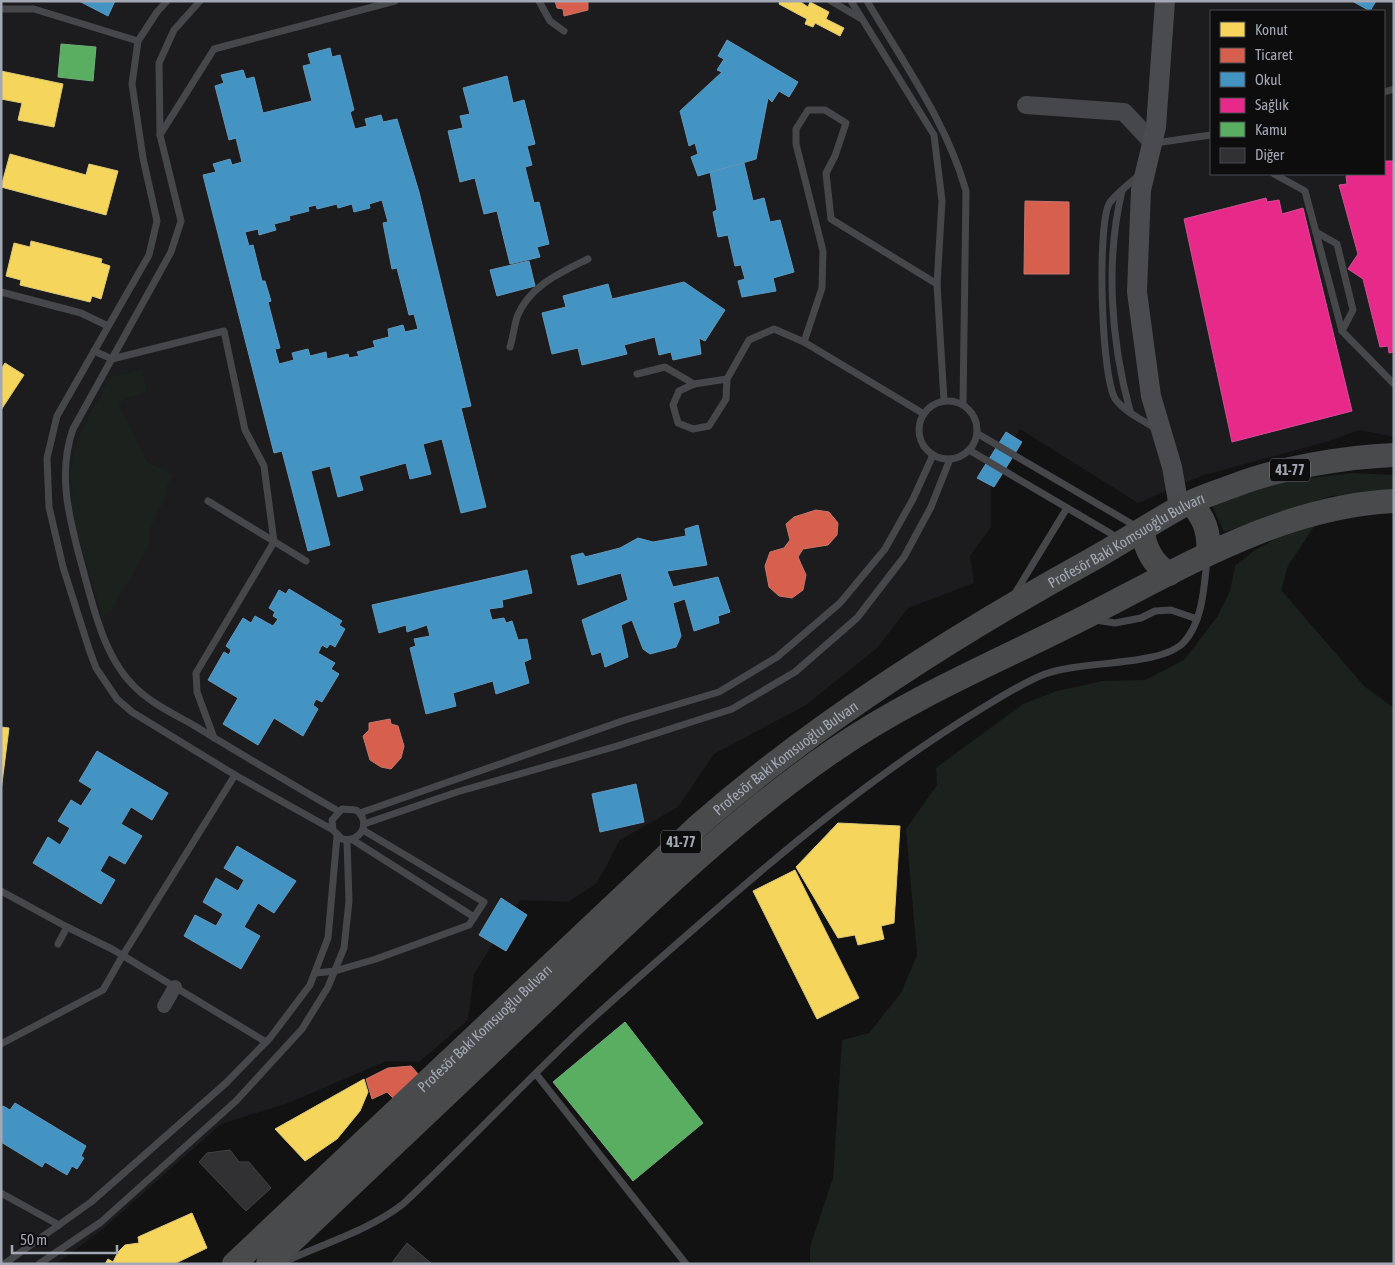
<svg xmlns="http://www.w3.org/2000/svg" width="1395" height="1265" font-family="'Asap Condensed',sans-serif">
  <rect width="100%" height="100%" fill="#121212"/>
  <path fill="#1c1c1e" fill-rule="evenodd" d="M1,1H1394V437L1360,430L1329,441L1201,476L1138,503L1020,429L991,481V527L970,556L974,583L908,608L877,648L806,705L714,754L678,807L620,840L597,883L568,902L520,900L474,974L468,1020L419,1062L386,1061L291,1102L221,1124L103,1229L56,1264H1ZM1211,11H1384V174H1211Z"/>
  <g fill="#1b211c">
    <polygon points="142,370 147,392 124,399 119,405 147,462 173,475 167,486 166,496 149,531 150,541 146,550 111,611 102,616 77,533 71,503 73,493 70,473 79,436 110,377"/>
    <polygon points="1352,473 1394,475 1394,492 1331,496 1224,532 1210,502 1286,481"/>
    <polygon points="1317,522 1288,566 1281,590 1364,686 1394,708 1394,1264 810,1264 810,1247 833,1178 842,1040 869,1033 901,993 917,955 906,829 937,785 936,768 1023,704 1057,691 1103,681 1145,680 1184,660 1217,617 1230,591 1235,566 1255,550 1302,525"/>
  </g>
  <g fill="#f6d55c" stroke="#ddc876">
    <polygon points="780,1 799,1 808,7 810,2 829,12 826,19 844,28 840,36 815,23 813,27 805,24 807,19 779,4"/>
    <polygon points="1,71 63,84 54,127 18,120 22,103 1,99"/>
    <polygon points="10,154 86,175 89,164 118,171 106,215 1,187"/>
    <polygon points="31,241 102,259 101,263 110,266 101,299 92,296 90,302 20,285 21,280 6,276 14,243 30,247"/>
    <polygon points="5,363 24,375 1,410 1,369"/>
    <polygon points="1,727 9,728 1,791"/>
    <polygon points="838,823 900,826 894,923 881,926 884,939 858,945 855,935 838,938 796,867"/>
    <polygon points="795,870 859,998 817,1019 753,891"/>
    <polygon points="364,1079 368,1092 360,1111 337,1139 305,1161 275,1129"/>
    <polygon points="192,1213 207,1248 174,1264 105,1264 108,1259 113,1262 118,1252 125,1245 139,1243 138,1237"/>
  </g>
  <g fill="#d6604d" stroke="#c7766c">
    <polygon points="555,1 588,1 588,10 564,16 563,9 557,8"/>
    <polygon points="1025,201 1069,202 1069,274 1024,274"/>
    <polygon points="816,510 829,512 838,523 837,535 828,545 803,549 798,557 806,575 803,590 792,598 779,596 769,587 765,566 770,552 784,548 790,540 786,524 794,517"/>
    <polygon points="390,719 391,724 398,726 404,746 401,758 391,769 381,767 370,760 363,736 369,730 369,723"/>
    <polygon points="411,1066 419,1075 394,1099 387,1092 372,1099 366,1079 388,1068"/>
  </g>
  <g fill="#4393c3" stroke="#6099be" fill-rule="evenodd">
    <polygon points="79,1 115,1 108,16"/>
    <polygon points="1352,1 1376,1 1370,11"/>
    <polygon points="727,40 798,82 789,97 779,91 772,102 768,98 756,159 698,176 691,157 698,154 695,143 689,146 680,111 722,72 717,70 724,59 718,56"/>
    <path d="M330,48L332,57L340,55L354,110L350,112L355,129L367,126L365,119L381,115L383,122L397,119L419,192L471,406L461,408L486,507L461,513L442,439L423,444L431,474L410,479L406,463L359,476L363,490L338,497L330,466L311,471L330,545L308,551L282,451L274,453L203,175L216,172L213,164L230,159L232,165L242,162L236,138L229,140L215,86L224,83L221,75L243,70L246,79L254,77L263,113L312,101L303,66L311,64L308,54ZM382,200L388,222L383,223L392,269L397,268L409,315L414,314L418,329L405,332L403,325L388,329L389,337L373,341L375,347L357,352L359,356L349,358L348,354L327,359L326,352L310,356L308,349L292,353L294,360L279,364L275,349L280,348L268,302L271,301L265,281H262L253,245L249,246L245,232L258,229L259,235L276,230L274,224L290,220L289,216L309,211L308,207L316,205L317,209L337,204L338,208L352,204L354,212L370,208L369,204Z"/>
    <polygon points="507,76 513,103 524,100 535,144 527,146 532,165 525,167 534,203 539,202 549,244 537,247 540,257 510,264 497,211 484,214 475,178 460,182 448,131 463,128 460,116 470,114 463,88"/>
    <polygon points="744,163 753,201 764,198 770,222 780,220 794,272 773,278 776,291 742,297 738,281 745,279 741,265 735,266 728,235 718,237 713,212 717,210 710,172"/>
    <polygon points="529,261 535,286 497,296 490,270"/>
    <polygon points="684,282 725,310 705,341 699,338 701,354 673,360 671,352 659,355 655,337 624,345 627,354 582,365 578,348 552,354 542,313 566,307 563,296 608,284 612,299"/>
    <polygon points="1006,432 1022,442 994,487 977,478"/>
    <polygon points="698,525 707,565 667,571 673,587 718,577 730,612 718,616 719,623 694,631 685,599 673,603 681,636 676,647 650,654 643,649 632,620 621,625 628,657 605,667 601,652 592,655 582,620 628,600 621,573 578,585 571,556 583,553 585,557 620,548 638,538 653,542 686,536 685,529"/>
    <polygon points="527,570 532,593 502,600 503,607 489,609 492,620 504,618 506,623 512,621 518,640 527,639 531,659 524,662 529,683 496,694 493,681 453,693 456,706 426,714 410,648 416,646 414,639 430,636 427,625 407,632 406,625 379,633 372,605"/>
    <polygon points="289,589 342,621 339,625 345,629 335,647 330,644 327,648 322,645 318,653 335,663 331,669 339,674 322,702 316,699 313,705 318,709 303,736 274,718 258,745 223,724 238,698 208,680 224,652 229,655 231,650 226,646 243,618 251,623 255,616 273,626 278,619 273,616 275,612 269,608 279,590 286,594"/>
    <polygon points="97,751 168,793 152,820 131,807 121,824 142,836 125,864 109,855 100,871 115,880 101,904 33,863 48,837 60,845 70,828 58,821 71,800 81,806 92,789 79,781"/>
    <polygon points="636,784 644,822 600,832 592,794"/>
    <polygon points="237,846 296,881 274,913 258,903 244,927 260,936 241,969 184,936 195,915 216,926 223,914 203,902 216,878 238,891 244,880 224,868"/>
    <polygon points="501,898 527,915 506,951 479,935"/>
    <polygon points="15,1103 86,1146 81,1156 84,1158 77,1169 72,1166 67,1175 45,1162 42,1167 1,1142 1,1109 3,1106 10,1110"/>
  </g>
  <g fill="#e7298a" stroke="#d34f97">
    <polygon points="1384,161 1394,161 1394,352 1389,353 1388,346 1380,347 1363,279 1348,269 1358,254 1339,185 1347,184 1346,176 1353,174 1384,174"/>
    <polygon points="1266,198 1267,202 1279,200 1282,214 1303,208 1352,411 1232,442 1184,219"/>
  </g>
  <g fill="#5aae61" stroke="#70ac7a">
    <polygon points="61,44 96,47 93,81 58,77"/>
    <polygon points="625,1022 703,1123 633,1181 553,1082"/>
  </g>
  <g fill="#313133" stroke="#424246">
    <polygon points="230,1150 239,1162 249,1162 271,1188 246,1211 199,1162 207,1153"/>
    <polygon points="407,1243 432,1264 391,1264"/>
  </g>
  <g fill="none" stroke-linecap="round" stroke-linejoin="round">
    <g stroke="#46474b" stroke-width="7">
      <path d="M167,1L157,12L138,41L132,84L143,158L157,221L149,255L57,416L47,458L49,507L63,567L89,649L96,668L117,699L132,712L235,775L333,830L342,839C361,843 372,822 356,810L342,809L332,820L333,830"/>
      <path d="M200,1L174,30L159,63L160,135L181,221L171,252L73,429C58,472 68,513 79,555C91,597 101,652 132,684C148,702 174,714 195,726C242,755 290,783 338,811"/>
      <polyline points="539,1 550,21 564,31"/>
      <polyline points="831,1 860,18"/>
      <polyline points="851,1 934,135 942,201 937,284 944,401"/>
      <path d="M867,1C903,62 947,123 966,191L963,404"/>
      <polyline points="1,9 34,9 138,41"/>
      <polyline points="1384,92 1394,89"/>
      <polyline points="160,135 214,49 395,1"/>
      <polyline points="1155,143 1211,135"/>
      <polyline points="1274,174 1305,191 1342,331 1394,384"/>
      <path d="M1139,175C1132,182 1113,196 1109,204C1097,227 1101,380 1116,400C1125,412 1143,420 1156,429"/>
      <path d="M1122,191C1105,262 1111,341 1130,411"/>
      <polyline points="1316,232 1337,244 1353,310 1342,331"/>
      <polyline points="1,292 81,313 108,326"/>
      <polyline points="804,342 822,288 823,251 796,144 796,129 808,110 825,110 846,123 835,156 826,173 831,219 937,284"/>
      <path d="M510,347C513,337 514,327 517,317C529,286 560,273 588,259"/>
      <polyline points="94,351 112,359 224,331 245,430 264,466 274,542 196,673 197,692 214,738"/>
      <polyline points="637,374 665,367 694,384"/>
      <polyline points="727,379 726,399 709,426 693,429 678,423 673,405 679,391 694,384 727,379 749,340 774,329 804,342 924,414"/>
      <circle cx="948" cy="430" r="29"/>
      <polyline points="978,434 1137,527"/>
      <polyline points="969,450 1120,539"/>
      <polyline points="208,501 306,561"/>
      <polyline points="1014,595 1067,508"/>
      <polyline points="1096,620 1115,623 1141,618 1155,611 1171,610 1197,619"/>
      <polyline points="360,813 625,720 719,692 777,657 840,603 885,549 913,499 933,455"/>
      <polyline points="364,824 457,792 617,746 732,709 795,672 857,618 904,557 931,507 950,459"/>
      <polyline points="353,840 474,917"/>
      <polyline points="1,891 67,927 112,949 266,1042"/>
      <polyline points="58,944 67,927"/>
      <polyline points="316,973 335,971 376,959 469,925 484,902 363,830"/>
      <polyline points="1,1044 103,990 123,955 235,775"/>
      <polyline points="536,1074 686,1264"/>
      <polyline points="1,1193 59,1225"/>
      <path d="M284,1262C324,1243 368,1231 403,1204C463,1148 519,1088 579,1031C617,996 656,962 695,928C786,848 880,770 984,707C1004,695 1024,682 1045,674C1082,660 1161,667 1184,642C1203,621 1204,586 1207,560"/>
      <polyline points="4,1264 91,1202 226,1083 270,1038 310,985 328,938 337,836"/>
      <polyline points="39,1264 101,1222 236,1101 302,1029 328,987 344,948 349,901 347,841"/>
    </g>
    <polyline stroke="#46474b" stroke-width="14" points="164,1006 175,987"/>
    <polyline stroke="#46474b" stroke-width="18" points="1026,105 1124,112 1153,143"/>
    <polyline stroke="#4a4b4f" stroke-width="20" points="1165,1 1156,127 1141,190 1137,292 1151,396 1172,467 1179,507"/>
    <g stroke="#484a4c" stroke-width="24">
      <path d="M1191,503C1204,518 1210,532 1208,552"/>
      <path d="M1142,530C1146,550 1152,563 1169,574"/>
      <path id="s1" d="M234,1264L699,825C817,722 953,636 1091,560C1120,544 1148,525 1177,509C1194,499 1214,493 1233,486C1278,468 1345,457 1394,455"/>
      <path d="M268,1264C365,1171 463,1079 560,987C647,904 734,819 833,751C915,694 1009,657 1097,611C1190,563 1286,506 1394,501"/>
    </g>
  </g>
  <g text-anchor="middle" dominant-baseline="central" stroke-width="5" stroke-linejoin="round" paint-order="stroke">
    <g fill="#0d0d0e" stroke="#767a82" stroke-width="1">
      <rect x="1270" y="458.5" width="40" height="23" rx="4"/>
      <rect x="661" y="830.5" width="40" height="23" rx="4"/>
    </g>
    <g font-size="14" font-weight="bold" fill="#a3a8b4">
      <text x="1290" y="470">41-77</text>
      <text x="681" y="842">41-77</text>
    </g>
    <g font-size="15" fill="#a3a8b4" stroke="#0d0d0e">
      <text stroke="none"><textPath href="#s1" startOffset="1154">Profesör Baki Komsuoğlu Bulvarı</textPath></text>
      <text stroke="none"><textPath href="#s1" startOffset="749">Profesör Baki Komsuoğlu Bulvarı</textPath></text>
      <text stroke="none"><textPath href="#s1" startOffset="344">Profesör Baki Komsuoğlu Bulvarı</textPath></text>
    </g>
  </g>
  <rect width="1395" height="1265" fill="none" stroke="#a3a8b4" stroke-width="5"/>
  <rect x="1210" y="10" width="175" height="165" fill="#0d0d0e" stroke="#494b50"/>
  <rect x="1220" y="22" width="25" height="15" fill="#f6d55c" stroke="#494b50"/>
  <text x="1255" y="35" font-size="15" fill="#a3a8b4">Konut</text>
  <rect x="1220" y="48" width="25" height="15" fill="#d6604d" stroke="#494b50"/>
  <text x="1255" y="60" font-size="15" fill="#a3a8b4">Ticaret</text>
  <rect x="1220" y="72" width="25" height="15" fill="#4393c3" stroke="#494b50"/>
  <text x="1255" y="85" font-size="15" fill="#a3a8b4">Okul</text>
  <rect x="1220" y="98" width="25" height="15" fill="#e7298a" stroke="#494b50"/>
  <text x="1255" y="110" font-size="15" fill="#a3a8b4">Sağlık</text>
  <rect x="1220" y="122" width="25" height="15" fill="#5aae61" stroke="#494b50"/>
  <text x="1255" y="135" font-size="15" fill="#a3a8b4">Kamu</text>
  <rect x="1220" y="148" width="25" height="15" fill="#313133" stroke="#494b50"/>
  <text x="1255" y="160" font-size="15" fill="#a3a8b4">Diğer</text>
  <path d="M12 1245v8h105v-8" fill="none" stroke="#a3a8b4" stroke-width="2.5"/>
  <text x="20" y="1245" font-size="15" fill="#a3a8b4" stroke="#0d0d0e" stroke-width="4" paint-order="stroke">50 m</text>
</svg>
